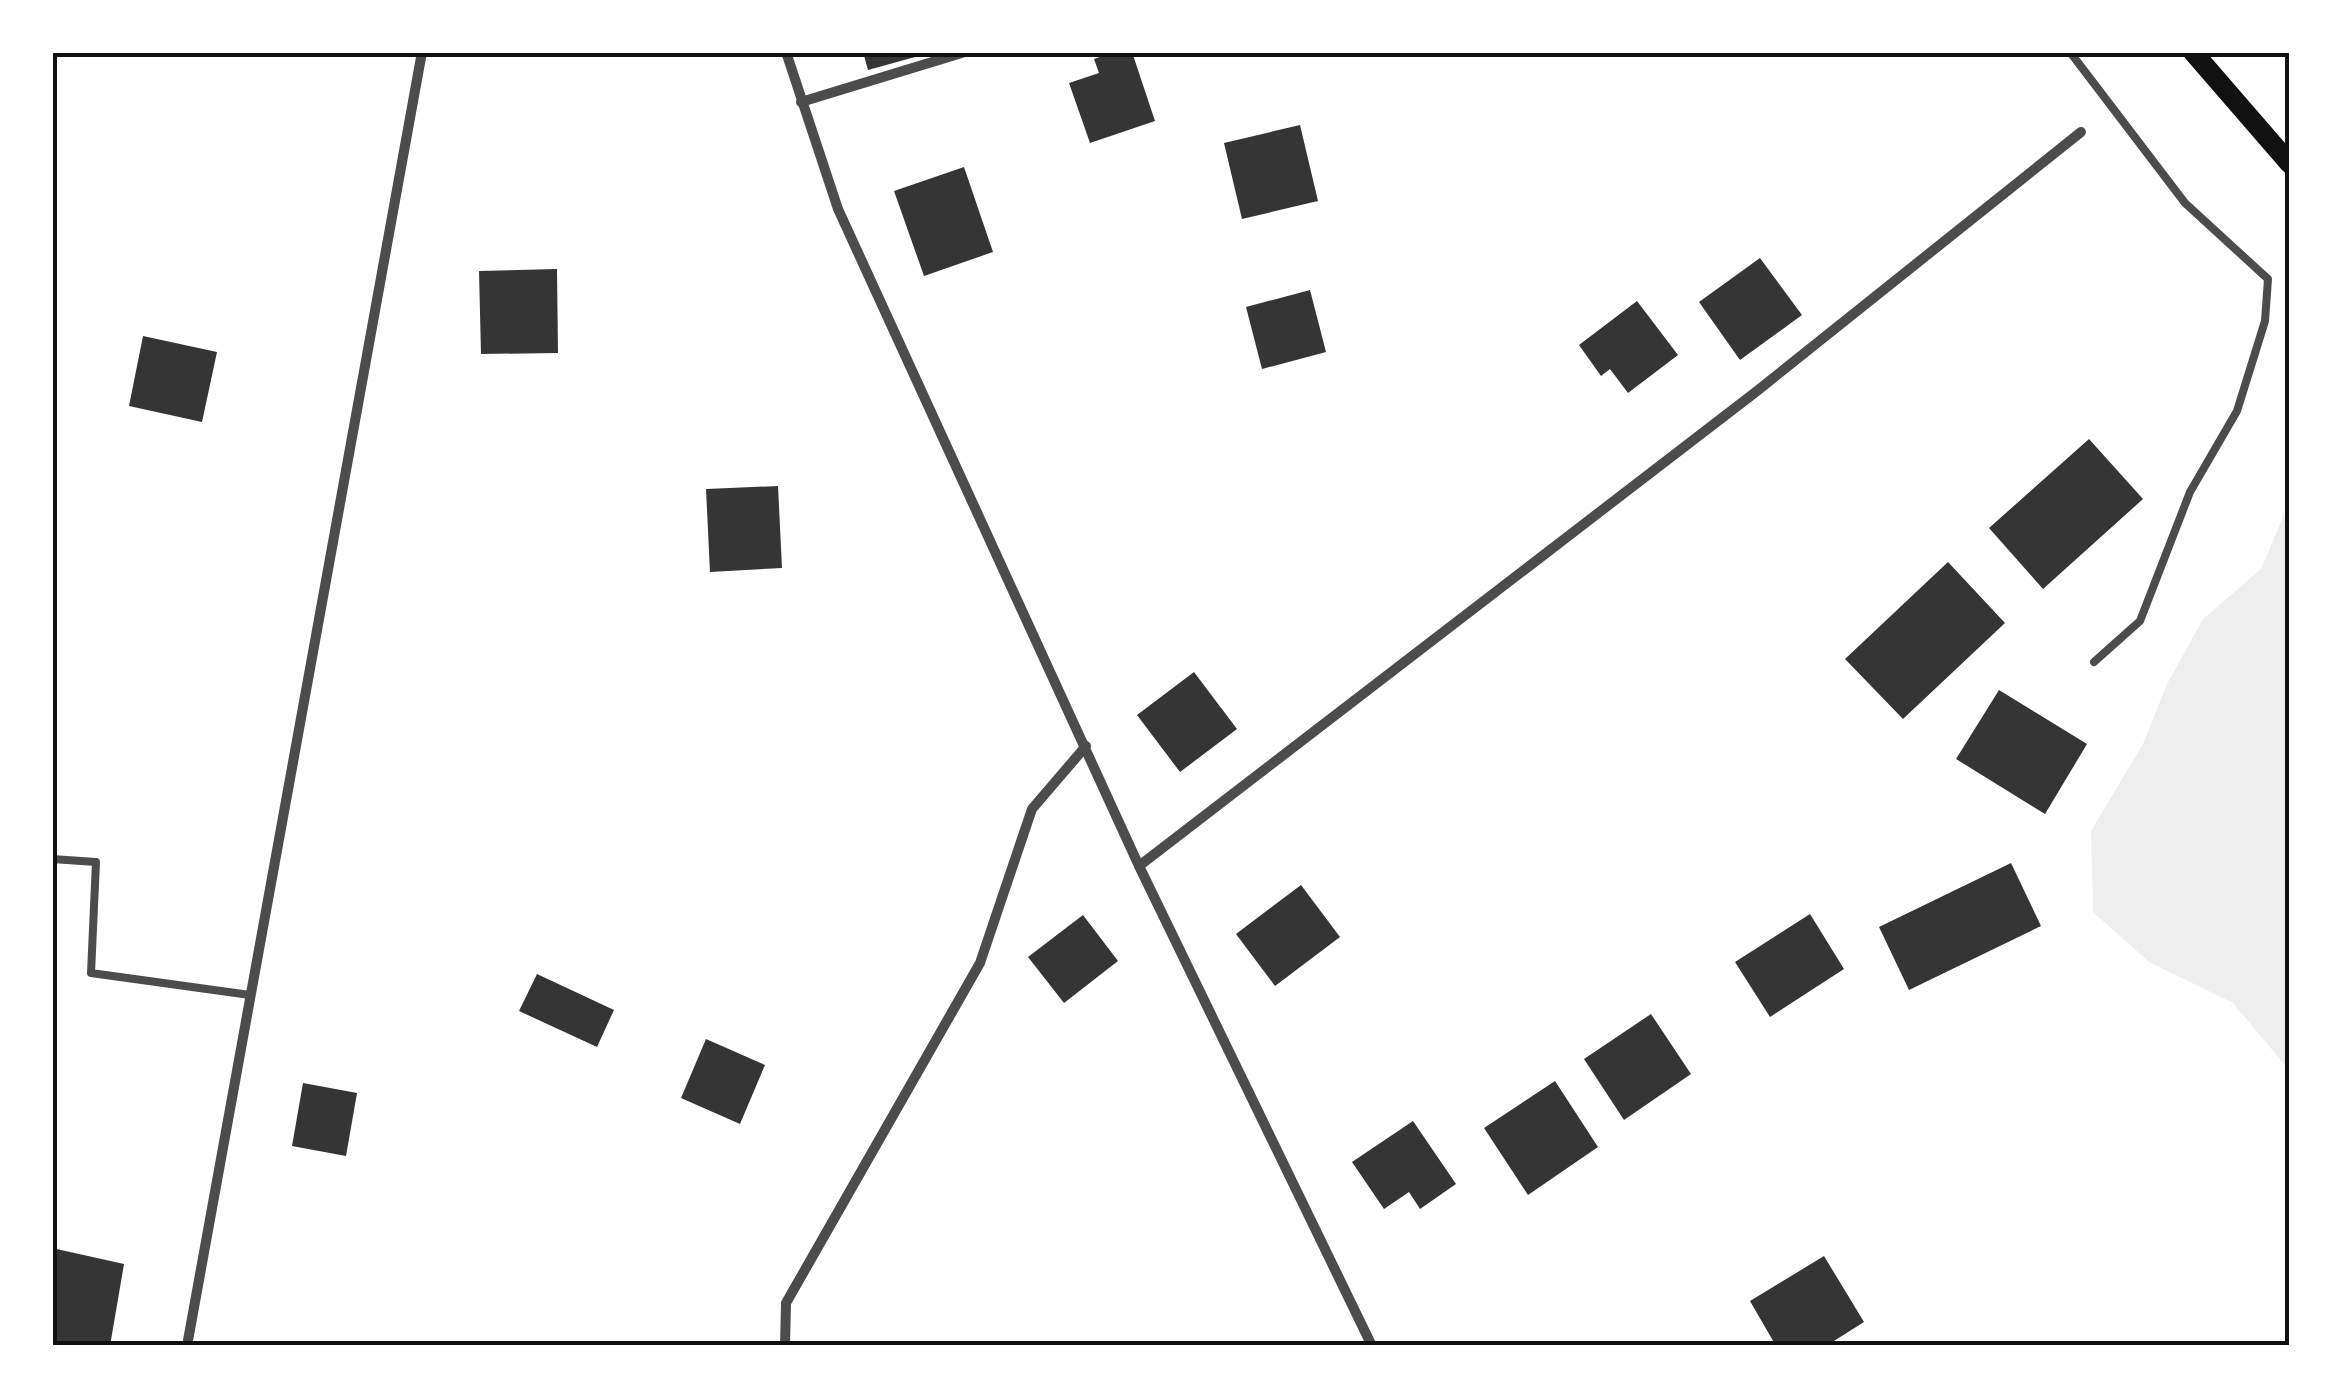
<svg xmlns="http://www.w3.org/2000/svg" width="2342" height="1398" font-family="Rubik,sans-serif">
  <rect width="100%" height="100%" fill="#fff"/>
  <polygon fill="#eee" points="2289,503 2290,1070 2289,1070 2233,1003 2149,962 2093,912 2091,831 2143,744 2167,684 2203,619 2261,569"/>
  <g fill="#353535">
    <polygon points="863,52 925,52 926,54 868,70"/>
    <polygon points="1114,52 1132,52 1155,121 1090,143 1069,83 1099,73 1094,59"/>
    <polygon points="1300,125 1318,201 1242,219 1224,143"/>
    <polygon points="964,167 993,252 924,276 894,191"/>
    <polygon points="1760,258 1802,315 1740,360 1699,302"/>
    <polygon points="557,269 558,353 481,354 479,271"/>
    <polygon points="1310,290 1326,352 1262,369 1246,307"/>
    <polygon points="1637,301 1678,355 1628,393 1610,369 1601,376 1579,345"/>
    <polygon points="143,336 217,352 202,422 129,406"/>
    <polygon points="2089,439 2143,499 2043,589 1989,528"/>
    <polygon points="778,486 782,568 710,572 706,489"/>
    <polygon points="1948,562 2005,623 1903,719 1845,659"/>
    <polygon points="1194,672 1237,729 1180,772 1137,715"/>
    <polygon points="1999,690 2087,744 2045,814 1956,759"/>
    <polygon points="2011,863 2041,926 1909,990 1879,927"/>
    <polygon points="1301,885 1340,937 1275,986 1236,934"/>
    <polygon points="1810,914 1844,969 1770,1017 1735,962"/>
    <polygon points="1083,915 1118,961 1064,1003 1028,957"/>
    <polygon points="537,974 614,1010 597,1047 519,1011"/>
    <polygon points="1651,1014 1691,1074 1624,1120 1584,1059"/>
    <polygon points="706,1039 765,1065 740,1124 681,1098"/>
    <polygon points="1555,1081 1598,1147 1528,1195 1484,1128"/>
    <polygon points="303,1083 357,1093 346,1156 292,1146"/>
    <polygon points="1413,1121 1456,1184 1420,1209 1409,1192 1384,1209 1352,1162"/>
    <polygon points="52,1248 124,1264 110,1346 52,1346"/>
    <polygon points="1824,1256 1864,1322 1826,1346 1776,1346 1750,1301"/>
  </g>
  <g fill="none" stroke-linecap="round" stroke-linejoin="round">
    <g stroke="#4c4c4c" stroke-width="8">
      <polyline points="2070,52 2185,203 2268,279 2265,321 2237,411 2190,492 2140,621 2094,662"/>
      <polyline points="52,859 96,862 91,973 250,995"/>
    </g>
    <g stroke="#4c4c4c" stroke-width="10">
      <polyline points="786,52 838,209 1139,866 1372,1346"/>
      <polyline points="801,102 965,52"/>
      <polyline points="1139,866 1757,391 2081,132"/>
      <polyline points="187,1346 422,52"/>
      <polyline points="785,1346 786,1303 980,963 1032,809 1086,746"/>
    </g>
    <polyline stroke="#111" stroke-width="20" points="2193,52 2290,164"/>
  </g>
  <rect width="2342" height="1398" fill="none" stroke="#ffffff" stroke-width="110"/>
  <rect x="55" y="55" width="2232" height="1288" fill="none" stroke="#111" stroke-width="4"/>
</svg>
